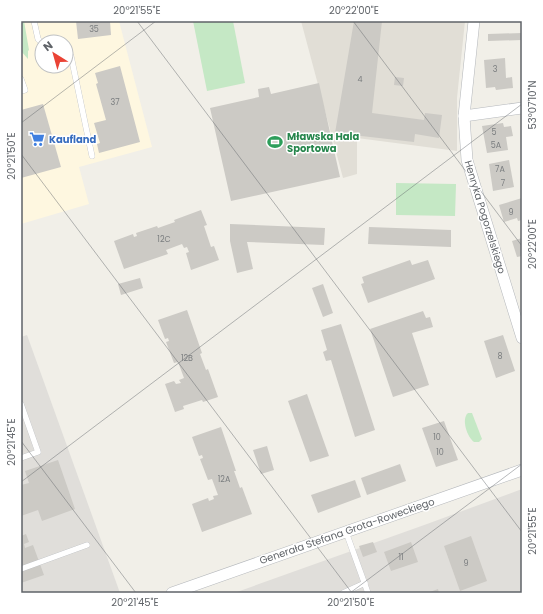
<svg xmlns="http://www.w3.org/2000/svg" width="543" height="614" font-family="Poppins,sans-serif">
  <rect width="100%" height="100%" fill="#f1efe8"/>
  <path fill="#fef7e0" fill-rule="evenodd" d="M21,21H119L152,147L79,167L89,204L21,224ZM42,42H66V66H42Z"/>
  <g fill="#e0deda">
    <polygon points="27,335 120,593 21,593 21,337"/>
    <polygon points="522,489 522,593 234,593 427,524"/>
  </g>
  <polygon fill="#e1ded6" points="301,21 465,21 457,98 457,151 357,138 357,174 343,178"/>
  <g fill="#c5e8c5">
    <polygon points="21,21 24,21 29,50 28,51 28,59 21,51"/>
    <polygon points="193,21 233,21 245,83 207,91"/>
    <polygon points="396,183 456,184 455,216 396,215"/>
    <path d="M468,413H472L482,439L479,442H474C467,437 461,419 468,413Z"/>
  </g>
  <g fill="#cccac5">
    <polygon points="76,21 110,21 111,35 78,39"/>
    <polygon points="354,21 382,21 372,113 424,120 425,113 442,115 439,138 415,134 414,142 335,133"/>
    <polygon points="522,33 522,40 488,41 488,34"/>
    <polygon points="505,58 506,78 512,77 513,88 496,90 495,87 486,88 484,60"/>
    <polygon points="120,66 140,142 99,153 97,144 100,143 94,123 106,120 96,84 98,83 95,73"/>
    <polygon points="395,77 404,78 403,86 394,85"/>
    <polygon points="319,83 340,177 231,201 210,108 259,97 258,89 269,87 271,94"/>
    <polygon points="43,104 61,167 21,178 21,110"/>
    <polygon points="503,123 504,127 511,126 513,136 506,137 508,150 487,153 482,126"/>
    <polygon points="509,160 514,187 493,191 489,164"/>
    <polygon points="522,198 522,220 518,221 517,218 504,222 499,205"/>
    <polygon points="201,210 207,225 204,226 211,247 214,246 219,260 191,270 186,253 189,252 187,247 184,248 182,244 166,250 168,254 124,269 114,241 133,234 134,237 137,236 136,233 157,226 158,228 175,222 174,220"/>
    <polygon points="230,224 325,228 324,245 247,242 253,269 237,273 230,241"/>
    <polygon points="369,227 451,230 451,247 368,244"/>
    <polygon points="522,238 522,256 517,257 512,241"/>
    <polygon points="410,260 412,265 428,260 435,279 368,303 361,284 364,283 362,277"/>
    <polygon points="140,278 143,288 121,295 118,284"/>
    <polygon points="323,284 333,313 323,317 312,288"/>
    <polygon points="187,310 202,353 200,354 206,370 208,369 218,397 203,402 202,400 183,406 184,409 175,412 165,384 174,381 176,384 181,383 179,380 184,378 178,362 174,363 166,342 169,341 168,338 165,339 158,320"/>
    <polygon points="423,311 426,318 430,317 433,327 412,333 429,385 393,397 370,329"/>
    <polygon points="341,324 375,430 355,437 331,360 326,361 323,352 327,350 321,330"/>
    <polygon points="503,335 515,371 496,378 484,341"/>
    <polygon points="307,394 329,456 310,462 288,401"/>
    <polygon points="444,421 458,460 436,467 422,428"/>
    <polygon points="221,427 236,471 234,471 240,488 242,487 252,514 202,532 192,504 208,498 209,501 214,499 213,496 218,495 212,479 208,480 200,459 203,458 202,455 199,456 192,437"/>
    <polygon points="267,446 274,470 261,474 253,450"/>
    <polygon points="58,460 75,509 42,521 38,510 21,516 21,485 29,483 25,471"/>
    <polygon points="400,464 406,481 367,495 361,478"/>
    <polygon points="355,480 361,497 318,513 311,495"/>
    <polygon points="26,534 29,542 24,544 25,548 33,545 44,575 21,583 21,536"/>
    <polygon points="471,536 487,581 460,591 444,546"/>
    <polygon points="373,542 377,552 363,557 359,546"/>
    <polygon points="411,542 418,562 391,571 384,552"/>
    <polygon points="438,589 439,593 427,593"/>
  </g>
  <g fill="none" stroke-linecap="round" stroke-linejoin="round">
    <g stroke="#b5b8bc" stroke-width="6">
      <g id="lane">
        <polyline points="34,21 38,39 42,43"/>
        <polyline points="66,54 71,56 92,156"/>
        <polyline points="21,79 25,90 21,91"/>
        <polyline points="21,404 38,452 21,458"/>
        <polyline points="346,532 368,593"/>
        <polyline points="21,569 87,545"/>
        <polyline points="343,593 365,583"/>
      </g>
    </g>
    <g stroke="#b5b8bc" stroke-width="12">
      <g id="street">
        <polyline points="474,21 464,116 467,160 522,338"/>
        <polyline points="464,116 522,108"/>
        <polyline points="172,593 522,470"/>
      </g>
    </g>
    <use href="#lane" stroke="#fff" stroke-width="5.5"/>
    <use href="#street" stroke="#fff" stroke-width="11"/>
  </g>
  <path fill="none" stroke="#5f6368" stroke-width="1" stroke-opacity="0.45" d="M137,21L522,532M353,21L522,246M21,123L156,21M21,154L352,593M21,441L136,593M21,482L522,104M350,593L522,464"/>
  <defs>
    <g id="supermarket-bare" transform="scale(1.2)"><path d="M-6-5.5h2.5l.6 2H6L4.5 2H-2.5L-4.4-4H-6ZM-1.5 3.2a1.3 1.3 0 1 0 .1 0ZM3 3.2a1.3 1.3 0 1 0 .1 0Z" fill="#3f7fe0" stroke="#fff" stroke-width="2.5" paint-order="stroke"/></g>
    <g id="stadium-bare" transform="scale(1.2)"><path d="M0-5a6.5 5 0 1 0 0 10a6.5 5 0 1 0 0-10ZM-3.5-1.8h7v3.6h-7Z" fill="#2e9e5b" stroke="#fff" stroke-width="2.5" paint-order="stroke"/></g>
  </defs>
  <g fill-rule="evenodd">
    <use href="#supermarket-bare" x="37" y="139"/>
    <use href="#stadium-bare" x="275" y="142"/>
  </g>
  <g text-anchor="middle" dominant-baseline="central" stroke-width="3" stroke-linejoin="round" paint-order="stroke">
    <g font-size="8" fill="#7a7d7f">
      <text x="94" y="29">35</text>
      <text x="495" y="69">3</text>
      <text x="360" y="79">4</text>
      <text x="115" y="102">37</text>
      <text x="494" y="132">5</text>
      <text x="496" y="145">5A</text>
      <text x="500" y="169">7A</text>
      <text x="503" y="183">7</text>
      <text x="511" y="212">9</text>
      <text x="164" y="239">12C</text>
      <text x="500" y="356">8</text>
      <text x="187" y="358">12B</text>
      <text x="437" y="437">10</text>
      <text x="440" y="452">10</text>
      <text x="224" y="479">12A</text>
      <text x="401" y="557">11</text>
      <text x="466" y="563">9</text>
    </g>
    <g font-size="10" font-weight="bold" fill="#27864d" stroke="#fff" text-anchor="start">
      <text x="287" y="136">Mławska Hala<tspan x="287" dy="12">Sportowa</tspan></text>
    </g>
    <g font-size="10" font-weight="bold" fill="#366cbe" stroke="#fff" text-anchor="start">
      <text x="49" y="139">Kaufland</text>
    </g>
    <g font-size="10" fill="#5f6368" stroke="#fff">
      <text transform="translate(485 217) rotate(73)">Henryka Pogorzelskiego</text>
      <text transform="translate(347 531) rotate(-19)">Generała Stefana Grota-Roweckiego</text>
    </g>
  </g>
  <rect width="543" height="614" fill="none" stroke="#ffffff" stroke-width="44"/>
  <g transform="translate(54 54) rotate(323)"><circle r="19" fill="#ffffff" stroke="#bfc1c3"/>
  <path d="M0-3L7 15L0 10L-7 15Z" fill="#ea4335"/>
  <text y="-6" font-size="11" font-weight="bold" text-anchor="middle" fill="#5f6368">N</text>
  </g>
  <rect x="22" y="22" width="499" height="570" fill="none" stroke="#5f6368" stroke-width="1.5"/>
  <g font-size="10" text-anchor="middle" fill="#5f6368">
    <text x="137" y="14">20°21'55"E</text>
    <text x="354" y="14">20°22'00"E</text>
    <text transform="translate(532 105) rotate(-90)" y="4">53°07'10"N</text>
    <text transform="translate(11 156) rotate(-90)" y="4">20°21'50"E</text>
    <text transform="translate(532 244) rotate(-90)" y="4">20°22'00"E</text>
    <text transform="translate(11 442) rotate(-90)" y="4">20°21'45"E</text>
    <text transform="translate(532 531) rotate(-90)" y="4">20°21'55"E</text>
    <text x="135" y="606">20°21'45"E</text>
    <text x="351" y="606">20°21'50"E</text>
  </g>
</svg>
